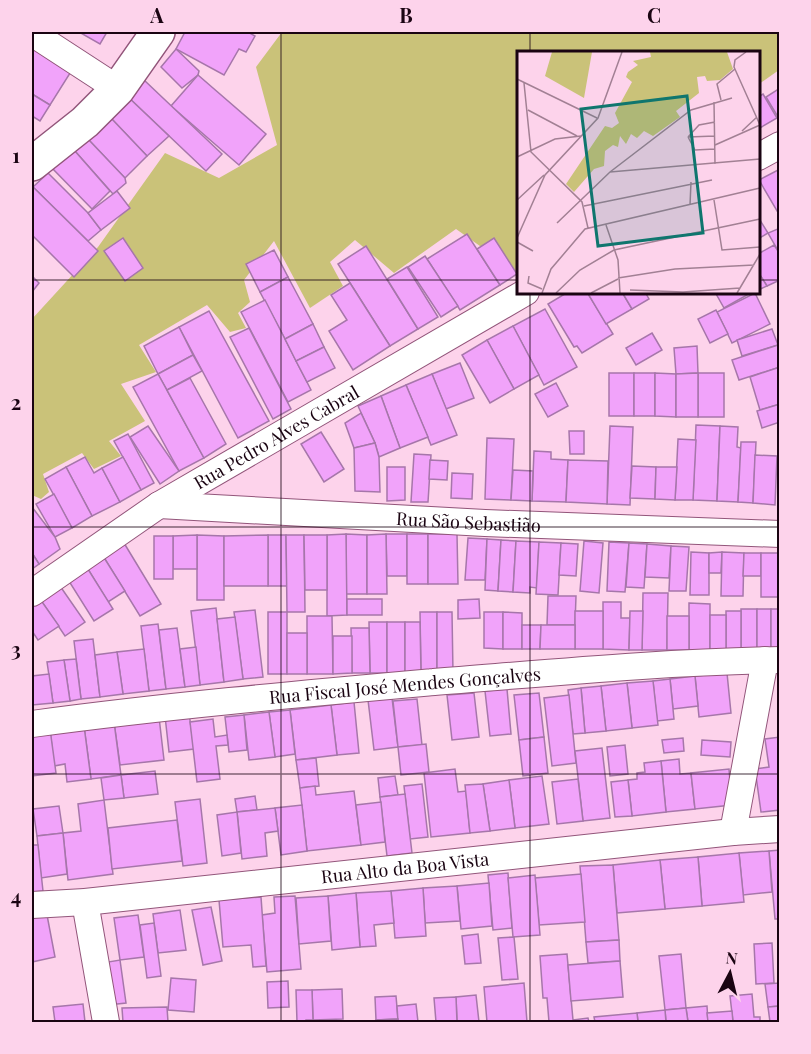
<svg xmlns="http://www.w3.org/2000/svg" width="811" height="1054" font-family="'Playfair Display',serif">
  <rect width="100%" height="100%" fill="#fdd3eb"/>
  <polygon fill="#cac279" points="282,32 779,32 779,70 759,84 758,52 518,52 518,273 456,229 394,273 355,240 330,262 343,286 310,308 274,241 244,280 250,302 238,313 246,328 230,332 207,305 139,345 156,372 121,384 145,421 109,441 121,456 94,469 82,453 43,474 49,492 41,499 32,495 32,319 98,247 165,153 219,178 277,145 256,67"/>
  <g fill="#f1a3fa" stroke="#a676aa" stroke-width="1.5">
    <polygon points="79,32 107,32 100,44"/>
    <polygon points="185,32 248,32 255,36 246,52 239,49 224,75 176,49"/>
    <polygon points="32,45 72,70 50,105 32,94"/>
    <polygon points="176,49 199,71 198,75 182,88 161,67"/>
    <polygon points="198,75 266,134 239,165 171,106"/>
    <polygon points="144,80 222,154 206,171 127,96"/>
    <polygon points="780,88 780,116 778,117 766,97"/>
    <polygon points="32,94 50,105 40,121 32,116"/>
    <polygon points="763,94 777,118 758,129 758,97"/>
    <polygon points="127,96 169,136 147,156 108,115"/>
    <polygon points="110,117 147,156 125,178 87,138"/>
    <polygon points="87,138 125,178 126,183 113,194 74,150"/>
    <polygon points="74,150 110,191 92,209 52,168"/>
    <polygon points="780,169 780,216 759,180"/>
    <polygon points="48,173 88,213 101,230 88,241 33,187"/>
    <polygon points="33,187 98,251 74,277 32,235 32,188"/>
    <polygon points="117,191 130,208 101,230 88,213"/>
    <polygon points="758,217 768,233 758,239"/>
    <polygon points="780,228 780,254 768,233"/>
    <polygon points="467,234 500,285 460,310 427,259"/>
    <polygon points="123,238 143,268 125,281 104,251"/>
    <polygon points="494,238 517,274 500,285 477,249"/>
    <polygon points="774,245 780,254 780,280 767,286 758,272 758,254"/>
    <polygon points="366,246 418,329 390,346 338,264"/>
    <polygon points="274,250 288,277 260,292 246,264"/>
    <polygon points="425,256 458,306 441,317 408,267"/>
    <polygon points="407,267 438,317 418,329 387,279"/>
    <polygon points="758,272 767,286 758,290"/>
    <polygon points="32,276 39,283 32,292"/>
    <polygon points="288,277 313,324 285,339 260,292"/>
    <polygon points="350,283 390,346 353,370 329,331 347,320 331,295"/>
    <polygon points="568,292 587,292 613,334 582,353 577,346 574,347 548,304"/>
    <polygon points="587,292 622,292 632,309 606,324"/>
    <polygon points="622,292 645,292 649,299 632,309"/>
    <polygon points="715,292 745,292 747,295 724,308"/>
    <polygon points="755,293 770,324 732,343 717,312"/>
    <polygon points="265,300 311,390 288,402 241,312"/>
    <polygon points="545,309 577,367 544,385 513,326"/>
    <polygon points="716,310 728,334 710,343 698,319"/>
    <polygon points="209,311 269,421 238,438 179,327"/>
    <polygon points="313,324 324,347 296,361 285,339"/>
    <polygon points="513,326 539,375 514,389 487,340"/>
    <polygon points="179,327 193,355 158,374 144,346"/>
    <polygon points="249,328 291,409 273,419 230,337"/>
    <polygon points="772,329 778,345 742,356 737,340"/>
    <polygon points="652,333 662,350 636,365 626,348"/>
    <polygon points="487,340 514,389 490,403 462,355"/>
    <polygon points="778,345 780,351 780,367 739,380 732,360"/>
    <polygon points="697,346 698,373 676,374 674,348"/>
    <polygon points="324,347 335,368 307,382 296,361"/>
    <polygon points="193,355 202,371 167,390 158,374"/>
    <polygon points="460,363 474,398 446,409 432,374"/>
    <polygon points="780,367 780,404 760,410 750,377"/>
    <rect x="609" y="373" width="25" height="43"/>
    <rect x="634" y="373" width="21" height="43"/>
    <polygon points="655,373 676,374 676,417 655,416"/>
    <rect x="698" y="373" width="26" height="44"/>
    <polygon points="698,373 698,417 676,417 676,374"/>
    <polygon points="158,374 204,458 179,471 133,387"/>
    <polygon points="432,374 457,435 431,445 406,385"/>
    <polygon points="190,378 226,444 204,458 167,390"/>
    <polygon points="556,383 568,406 548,417 535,394"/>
    <polygon points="406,385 428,437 400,448 381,396"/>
    <polygon points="381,396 400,448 379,457 375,443 358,406"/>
    <polygon points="780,404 780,422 762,428 757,411"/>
    <polygon points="361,413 375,443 354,448 345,423"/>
    <polygon points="696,425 720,426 717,501 693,500"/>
    <polygon points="148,426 179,471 160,484 130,437"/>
    <polygon points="610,426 633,427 630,505 607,504"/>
    <polygon points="720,426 738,427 737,447 741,448 738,502 717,501"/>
    <polygon points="569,431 584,431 584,454 570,454"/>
    <polygon points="321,432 344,469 324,482 301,444"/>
    <polygon points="128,434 154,483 141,490 114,441"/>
    <polygon points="487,438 514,439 511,500 485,499"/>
    <polygon points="678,439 696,440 693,500 675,500"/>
    <polygon points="741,442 756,442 753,503 738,502"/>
    <polygon points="375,443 379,457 380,492 355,491 354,448"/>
    <polygon points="534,451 551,452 551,459 568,460 566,502 532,501"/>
    <polygon points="414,454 431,455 428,502 411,502"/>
    <polygon points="755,455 777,456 775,505 753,503"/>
    <polygon points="85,457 94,473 102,468 120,502 92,516 66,467"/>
    <polygon points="123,457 141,490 120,502 102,468"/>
    <polygon points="430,460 448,461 447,480 429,479"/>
    <polygon points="568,460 608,461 607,504 566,502"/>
    <polygon points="632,466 656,467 655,499 630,498"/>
    <polygon points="66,467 92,516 72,528 45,479"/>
    <polygon points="387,467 405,467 405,500 387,501"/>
    <polygon points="656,467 677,467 675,500 655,499"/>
    <polygon points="513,470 533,471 532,501 511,500"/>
    <polygon points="452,473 473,474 472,499 451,498"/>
    <polygon points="54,494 72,528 55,537 36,504"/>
    <polygon points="32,507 55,537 60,549 39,564 32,553"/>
    <polygon points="346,534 367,535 367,594 346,594"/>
    <polygon points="346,534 347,615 327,616 327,535"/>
    <polygon points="386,534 407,534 407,576 387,576"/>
    <polygon points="386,534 387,594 367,594 367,535"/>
    <rect x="407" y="534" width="21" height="50"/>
    <polygon points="428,534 457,534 458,584 428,584"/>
    <polygon points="197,535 224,536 224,600 197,600"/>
    <polygon points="197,535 197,569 173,569 173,536"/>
    <polygon points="268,535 286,535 287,586 268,586"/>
    <polygon points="268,535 268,586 224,586 224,536"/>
    <polygon points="286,535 304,535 305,612 287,612"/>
    <polygon points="304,535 327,535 327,590 305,590"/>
    <rect x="154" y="536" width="19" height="43"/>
    <polygon points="468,538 487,539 485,580 465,580"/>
    <polygon points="487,539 501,540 498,591 485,590"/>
    <polygon points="501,540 516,541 513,592 498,591"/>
    <polygon points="516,541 539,542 537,588 530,587 530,593 513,592"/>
    <polygon points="584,541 603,543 599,593 580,591"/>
    <polygon points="539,542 561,543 558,595 536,594"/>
    <polygon points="609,542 629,543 625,592 607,591"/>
    <polygon points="124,543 161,604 140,616 103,556"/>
    <polygon points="561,543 578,544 576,576 559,575"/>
    <polygon points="629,543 647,544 644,588 626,587"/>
    <polygon points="647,544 671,546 669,578 645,577"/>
    <polygon points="671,546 689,547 686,591 669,591"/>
    <polygon points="691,552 709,553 709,595 690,595"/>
    <polygon points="722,552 721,573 709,573 709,553"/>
    <polygon points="722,552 744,553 743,596 721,596"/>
    <polygon points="32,553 39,564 32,569"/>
    <polygon points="744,553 761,553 761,576 743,576"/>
    <rect x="761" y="553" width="19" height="44"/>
    <polygon points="103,556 125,591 108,602 86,566"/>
    <polygon points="86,566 113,609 94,621 67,578"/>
    <polygon points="60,586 85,622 65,636 40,599"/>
    <polygon points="643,593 668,593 667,650 642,650"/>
    <polygon points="548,596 576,596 575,625 547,625"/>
    <polygon points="40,599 59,626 38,640 32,631 32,605"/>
    <rect x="347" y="599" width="35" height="16"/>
    <polygon points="479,599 480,618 458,619 458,600"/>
    <polygon points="603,602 621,602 621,618 630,618 629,650 603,649"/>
    <polygon points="689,603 710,604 710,651 689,650"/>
    <polygon points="216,608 224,682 200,685 191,611"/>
    <rect x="741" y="609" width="16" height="42"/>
    <rect x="757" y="609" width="14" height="42"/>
    <rect x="771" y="609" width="9" height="42"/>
    <polygon points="255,610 263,677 243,679 234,612"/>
    <rect x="575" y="611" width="28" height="38"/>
    <polygon points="630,611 643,611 642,650 629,650"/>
    <polygon points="726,611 741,611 741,651 726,650"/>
    <rect x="268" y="612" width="19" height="62"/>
    <polygon points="420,612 437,612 437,673 421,673"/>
    <polygon points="437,612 452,612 453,673 437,673"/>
    <polygon points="484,612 503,612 503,649 484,648"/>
    <polygon points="503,612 522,613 522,649 503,649"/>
    <polygon points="710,615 726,615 726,650 710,651"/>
    <polygon points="307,616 332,616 333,674 307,674"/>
    <rect x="667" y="616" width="22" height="34"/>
    <polygon points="235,617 243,679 224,682 217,619"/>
    <polygon points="369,622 387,622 387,673 370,673"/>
    <rect x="387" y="622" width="18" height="51"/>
    <polygon points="405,622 420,622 421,673 405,673"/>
    <polygon points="158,624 166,689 149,691 141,626"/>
    <polygon points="522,625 541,625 540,649 522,649"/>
    <polygon points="541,625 575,625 575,649 540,649"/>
    <polygon points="177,628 185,687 166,689 159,630"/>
    <polygon points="351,628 369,628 370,673 352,673"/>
    <rect x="287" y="633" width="20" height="41"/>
    <polygon points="333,636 352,636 352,673 333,674"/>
    <polygon points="93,639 100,697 81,699 74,641"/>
    <polygon points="196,647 200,685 185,687 180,649"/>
    <polygon points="144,649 149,691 123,694 117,652"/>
    <polygon points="117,652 123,694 100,697 95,655"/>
    <polygon points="76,659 81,699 70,701 64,660"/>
    <polygon points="64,660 70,701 53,703 47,662"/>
    <polygon points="727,673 731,713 699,717 695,676"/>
    <polygon points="49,674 53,703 32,705 32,676"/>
    <polygon points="695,676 698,706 673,709 670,679"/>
    <polygon points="670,679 674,719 657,721 653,681"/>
    <polygon points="653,681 658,725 632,728 627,683"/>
    <polygon points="627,683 632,728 606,731 601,686"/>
    <polygon points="601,686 606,731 585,733 581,688"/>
    <polygon points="581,688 585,733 573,734 568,690"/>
    <polygon points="507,689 511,734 490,736 485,691"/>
    <polygon points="474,693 479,737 452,740 447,695"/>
    <polygon points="539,693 544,737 519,740 514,695"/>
    <polygon points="569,695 576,763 552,766 544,698"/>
    <polygon points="392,698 398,747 374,750 368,700"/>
    <polygon points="417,699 422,745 398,747 393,701"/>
    <polygon points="354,702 359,753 337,755 331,705"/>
    <polygon points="331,705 337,755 296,760 290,710"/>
    <polygon points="290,710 295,754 275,757 269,712"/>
    <polygon points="269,712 275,757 249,760 244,715"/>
    <polygon points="189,713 194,749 169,752 165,716"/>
    <polygon points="244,715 247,750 229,752 225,717"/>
    <polygon points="159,717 164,760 120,765 114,722"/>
    <polygon points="213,719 215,737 227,735 228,745 216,746 220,779 197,782 190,722"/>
    <polygon points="114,722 121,775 91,779 84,726"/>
    <polygon points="84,726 91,779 67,782 65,764 54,766 50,729"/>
    <polygon points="50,729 56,773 32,776 32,731"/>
    <polygon points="544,737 548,773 523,776 519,740"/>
    <polygon points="780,737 780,810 761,812 755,769 769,767 765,739"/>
    <polygon points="683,738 684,751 664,753 662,740"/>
    <polygon points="702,740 731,742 730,757 701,755"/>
    <polygon points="426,744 429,772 401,775 398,747"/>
    <polygon points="625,745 628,774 610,776 607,747"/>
    <polygon points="602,748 610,818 583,821 575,751"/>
    <polygon points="316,758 319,786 300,788 296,760"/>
    <polygon points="679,759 680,774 691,773 695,809 666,812 661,761"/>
    <polygon points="661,761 666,812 632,816 628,780 637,779 637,773 645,772 644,763"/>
    <polygon points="455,769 458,792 466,791 470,833 431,837 424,773"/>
    <polygon points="729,769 732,805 695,809 691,773"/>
    <polygon points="155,771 158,794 124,798 121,775"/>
    <polygon points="121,775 124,798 104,800 101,778"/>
    <polygon points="395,776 398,795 380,797 378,778"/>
    <polygon points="542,776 549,824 515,828 509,780"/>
    <polygon points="578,779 583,821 557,824 552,782"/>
    <polygon points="509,780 515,828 490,831 483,784"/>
    <polygon points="628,780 632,816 615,817 611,782"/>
    <polygon points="422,784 428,837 410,839 404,786"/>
    <polygon points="483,784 490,831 470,833 465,785"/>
    <polygon points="315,786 316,795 354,791 361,845 307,851 300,788"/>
    <polygon points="405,794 412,853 387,856 380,797"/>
    <polygon points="255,796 257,810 237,812 235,799"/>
    <polygon points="200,799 207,863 183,866 175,802"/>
    <polygon points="104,800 113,874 68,880 63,833 81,831 78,804"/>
    <polygon points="381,802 385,842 361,845 356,805"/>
    <polygon points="302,805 307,851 281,855 275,808"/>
    <polygon points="59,806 63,833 37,836 33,809"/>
    <polygon points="275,808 278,831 265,833 267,856 242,859 237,812"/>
    <polygon points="237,812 241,853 222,856 217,815"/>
    <polygon points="177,820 182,861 112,869 108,828"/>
    <polygon points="63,833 67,874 41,878 37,836"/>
    <polygon points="32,845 38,845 43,891 32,892"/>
    <polygon points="780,850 780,919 775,919 769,851"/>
    <polygon points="769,851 772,892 743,895 739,853"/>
    <polygon points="739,853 744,902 702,906 698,857"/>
    <polygon points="698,857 702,906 665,909 660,860"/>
    <polygon points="660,860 665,909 617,913 613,865"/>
    <polygon points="613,865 619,940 586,942 580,866"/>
    <polygon points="508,873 512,928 493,930 488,875"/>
    <polygon points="581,874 585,922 539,925 535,878"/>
    <polygon points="535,875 540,935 513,937 508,878"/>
    <polygon points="489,883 492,926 461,929 457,886"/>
    <polygon points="457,886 460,921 425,923 423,888"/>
    <polygon points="423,888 426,936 395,938 391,891"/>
    <polygon points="391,891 394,923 374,925 376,946 360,947 356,893"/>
    <polygon points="356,893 360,947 332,950 328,896"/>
    <polygon points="295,896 301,969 267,972 262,915 275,913 274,897"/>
    <polygon points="328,896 331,941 299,944 296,898"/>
    <polygon points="261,897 266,966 253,967 251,945 223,947 219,900"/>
    <polygon points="211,907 222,961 203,965 192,910"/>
    <polygon points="180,910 186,950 158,953 153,914"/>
    <polygon points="47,915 55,957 32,962 32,918"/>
    <polygon points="138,915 144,957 120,960 114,918"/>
    <polygon points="154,923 161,976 147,978 140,925"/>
    <polygon points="478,934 481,963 465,964 462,936"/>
    <polygon points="514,937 518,979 502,980 498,938"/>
    <polygon points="619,940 620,961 588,963 586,942"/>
    <polygon points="772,943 774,983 756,984 754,944"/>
    <polygon points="567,954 573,1020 588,1018 589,1022 549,1022 547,998 543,998 540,956"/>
    <polygon points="681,954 686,1008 665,1010 659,956"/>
    <polygon points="120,960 126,1003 108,1005 102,963"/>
    <polygon points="620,961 623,997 571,1001 568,965"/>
    <polygon points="171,978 196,980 194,1012 168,1010"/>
    <polygon points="288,981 289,1007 268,1008 267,982"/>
    <polygon points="524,983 527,1022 487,1022 484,987"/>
    <polygon points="780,983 780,1006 768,1007 765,984"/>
    <polygon points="342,989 343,1019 313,1020 312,990"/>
    <polygon points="296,990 312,990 313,1020 306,1020 306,1022 297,1022"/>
    <polygon points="752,994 754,1017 760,1017 760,1022 733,1022 730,996"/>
    <polygon points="476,995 479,1022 457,1022 456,997"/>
    <polygon points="396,996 398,1019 376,1020 375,997"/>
    <polygon points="456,997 457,1022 436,1022 434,998"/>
    <polygon points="83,1004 85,1022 55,1022 53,1007"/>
    <polygon points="416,1004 418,1022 398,1022 397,1006"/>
    <polygon points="707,1006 708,1022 688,1022 686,1008"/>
    <polygon points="780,1006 780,1022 770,1022 768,1007"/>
    <polygon points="167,1007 168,1022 123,1022 122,1008"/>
    <polygon points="686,1008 688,1022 666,1022 665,1010"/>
    <polygon points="665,1010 666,1022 638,1022 637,1013"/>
    <polygon points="732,1011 733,1022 708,1022 707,1013"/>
    <polygon points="637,1013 638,1022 595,1022 594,1017"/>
    <polygon points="398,1019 398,1022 377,1022 376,1020"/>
  </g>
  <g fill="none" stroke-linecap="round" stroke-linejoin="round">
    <g stroke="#92557a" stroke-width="28">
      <g id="street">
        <polyline points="32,33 118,89"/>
        <polyline points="758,157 780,145"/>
        <path id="s1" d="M159,505L485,523L780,534"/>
        <path id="s2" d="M32,593L159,505L526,292"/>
        <path id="s3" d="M32,724C165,706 300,694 434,682C549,673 664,662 780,660"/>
        <polyline points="733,832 765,660"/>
        <polyline points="85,902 106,1022"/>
        <path id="s4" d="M32,905L85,902L733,832L780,829"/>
      </g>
    </g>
    <g stroke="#92557a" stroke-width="36">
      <polyline id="secondary" points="32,164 85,122 118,89 158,32"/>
    </g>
    <use href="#street" stroke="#fff" stroke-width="26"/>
    <use href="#secondary" stroke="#fff" stroke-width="33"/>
  </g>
  <path fill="none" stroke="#1a0412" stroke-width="1.5" stroke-opacity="0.55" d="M281,32V1022M530,32V52M32,280H518M758,280H780M530,292V1022M32,527H780M32,774H780"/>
  <g text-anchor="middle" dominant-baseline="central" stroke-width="5" stroke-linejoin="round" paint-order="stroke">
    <g font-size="18" fill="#1a0412" stroke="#fdd3eb">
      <text stroke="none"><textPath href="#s2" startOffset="290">Rua Pedro Alves Cabral</textPath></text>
      <text stroke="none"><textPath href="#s1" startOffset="310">Rua São Sebastião</textPath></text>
      <text stroke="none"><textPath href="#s3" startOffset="375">Rua Fiscal José Mendes Gonçalves</textPath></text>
      <text stroke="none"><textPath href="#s4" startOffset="375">Rua Alto da Boa Vista</textPath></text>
    </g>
  </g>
  <g transform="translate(517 51)">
    <rect width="243" height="243" fill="#fdd3eb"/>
    <path d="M35,1H75L67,47L28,25ZM133,1H210L216,18L203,29L190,30L188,25L180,26L182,42L159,60L163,66L136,85L127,80L120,87L114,83L109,93L103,85L101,96L96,94L88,100L87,115L77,118L57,141L49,133L88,75L95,77L102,72L98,62L115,31L109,26L111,21L121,14L116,10L134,6Z" fill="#cac279"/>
    <path fill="none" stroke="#a28094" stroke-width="1.5" d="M229,1L218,9L217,16L243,74M0,28L80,67M7,32L14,101L65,151L71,177M204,49L200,33L218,18M197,51L198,113M11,59L60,85M225,80L240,66M171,86L178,99L198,98M171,86L182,74L198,71M171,86L198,85M198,94L243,74M0,106L38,88L64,85M93,121L243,108M0,149L27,124M197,149L205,199L243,196M173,154L174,131M67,155L195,129M40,172L93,121L174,59L215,47M89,174L101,209L103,242M0,187L28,124L81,67L105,1M0,191L16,200M12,225L11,232L25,238M101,227L158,218L237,214M113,239L166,241L223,237M25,242L34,218L68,178L243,137M39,242L63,219L97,199L243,168M74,242L101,228M220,242L243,203"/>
    <path fill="#0f766e" fill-opacity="0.15" stroke="#0f766e" stroke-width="3" d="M170,45L186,182L81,195L64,58Z"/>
    <rect width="243" height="243" fill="none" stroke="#1a0412" stroke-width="3"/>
  </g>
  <rect width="811" height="1054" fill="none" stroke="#fdd3eb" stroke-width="66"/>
  <g transform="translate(730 973) rotate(7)" stroke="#fdd3eb" stroke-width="4.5" paint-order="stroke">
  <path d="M0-4.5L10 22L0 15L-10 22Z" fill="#1a0412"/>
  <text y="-9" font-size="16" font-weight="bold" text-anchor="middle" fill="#1a0412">N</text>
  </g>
  <rect x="33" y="33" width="745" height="988" fill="none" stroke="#1a0412" stroke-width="2"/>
  <g font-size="20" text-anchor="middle" font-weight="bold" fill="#1a0412">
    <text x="157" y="23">A</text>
    <text x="406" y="23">B</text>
    <text x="654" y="23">C</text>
    <text x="16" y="163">1</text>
    <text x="16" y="410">2</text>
    <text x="16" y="657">3</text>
    <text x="16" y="904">4</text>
  </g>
</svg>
